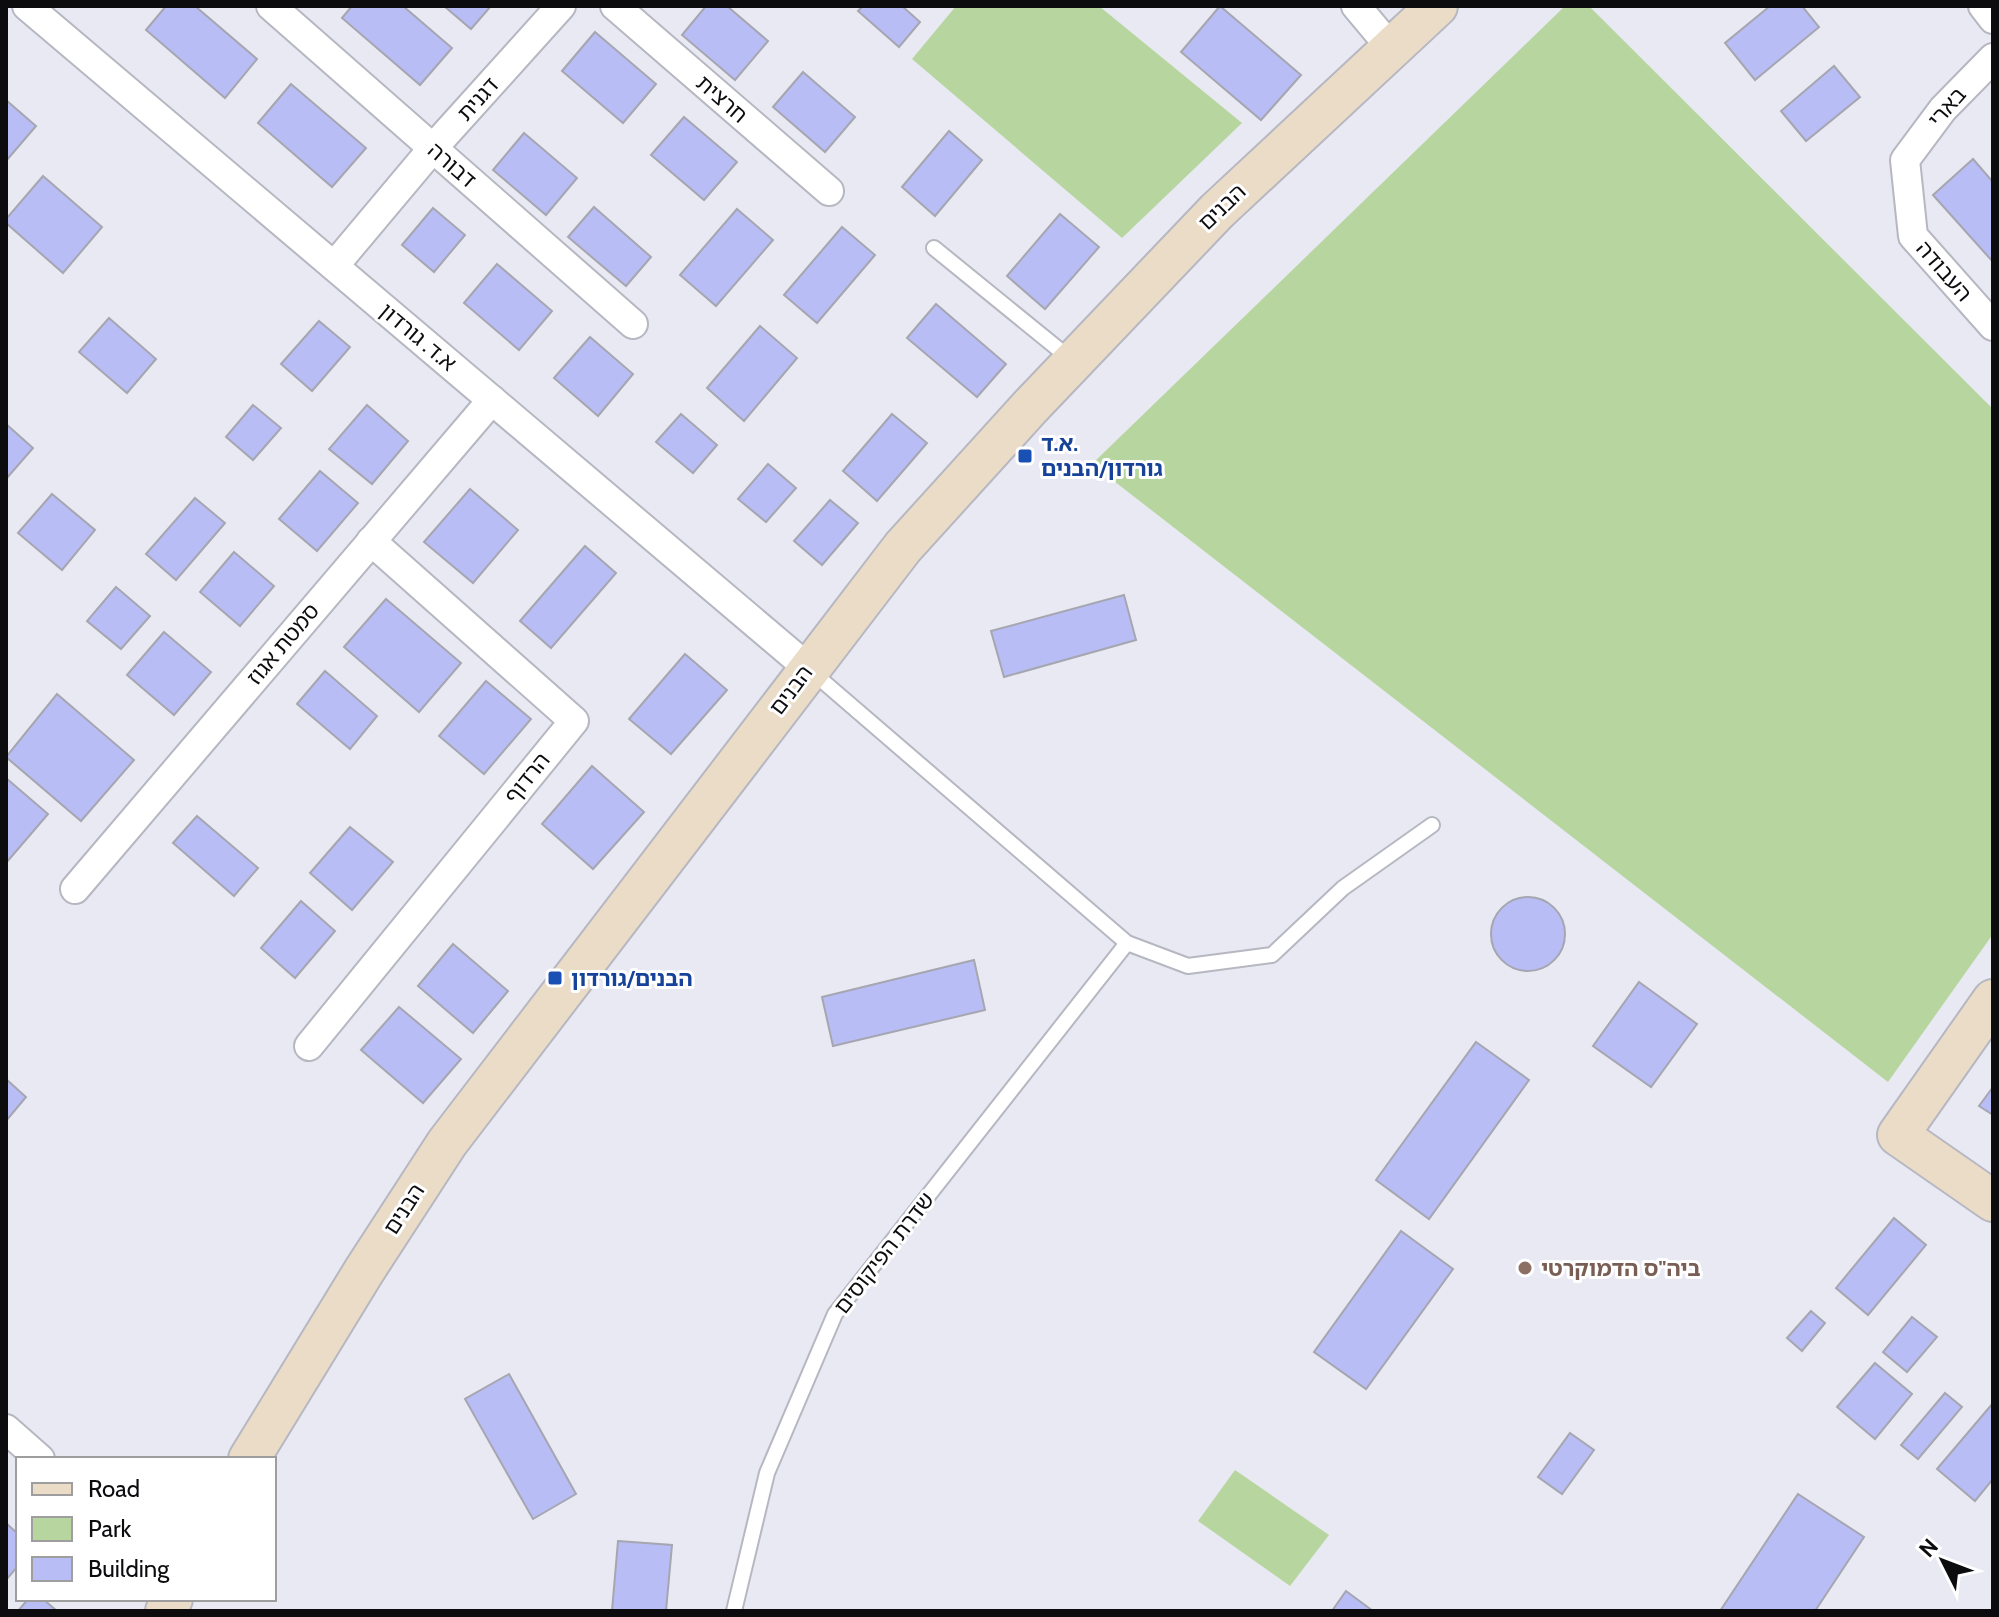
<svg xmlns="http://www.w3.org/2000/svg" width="1999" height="1617" font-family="Cabin,'Noto Sans Hebrew',sans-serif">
  <rect width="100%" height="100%" fill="#e8e9f3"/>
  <g fill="#b7d69f">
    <polygon points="956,6 1099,6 1242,123 1122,238 912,59"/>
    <polygon points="1565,6 1589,6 1993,409 1993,934 1888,1082 1092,464"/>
    <polygon points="1235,1470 1329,1535 1290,1586 1198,1521"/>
  </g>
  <g fill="#b9bdf6" stroke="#a5a6b0" stroke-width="2">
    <polygon points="166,6 195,6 257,59 225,98 146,30"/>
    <polygon points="352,6 403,6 452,48 420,85 342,18"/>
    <polygon points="444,6 491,6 471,29"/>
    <polygon points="706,6 727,6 768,41 735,80 682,35"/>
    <polygon points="863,6 902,6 920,22 899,47 858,11"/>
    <polygon points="1220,6 1301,75 1261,120 1181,52"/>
    <polygon points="1770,6 1802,6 1819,27 1755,80 1725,43"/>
    <polygon points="595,32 656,84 623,123 562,71"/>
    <polygon points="1834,66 1860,97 1806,141 1781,111"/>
    <polygon points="803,72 855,117 825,152 773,107"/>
    <polygon points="291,84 366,148 332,187 258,123"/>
    <polygon points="6,100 36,126 6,161"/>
    <polygon points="684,117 737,162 704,200 651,155"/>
    <polygon points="949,131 982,160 935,216 902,187"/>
    <polygon points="524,133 577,178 546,215 493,170"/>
    <polygon points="1973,159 1993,182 1993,262 1933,195"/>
    <polygon points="43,176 102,227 63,273 6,223 6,219"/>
    <polygon points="594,207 651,257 626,286 568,237"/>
    <polygon points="433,208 465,235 434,272 402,245"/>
    <polygon points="737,209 773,240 716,306 680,275"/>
    <polygon points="1060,214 1099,247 1045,309 1007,276"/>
    <polygon points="842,227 875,255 817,323 784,295"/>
    <polygon points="497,264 552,311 519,350 464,303"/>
    <polygon points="936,304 1006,364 977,397 907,338"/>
    <polygon points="109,318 156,359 127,393 79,352"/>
    <polygon points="319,321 350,347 312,391 281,364"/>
    <polygon points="760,326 797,358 744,421 707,388"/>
    <polygon points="590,337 633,374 598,416 554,378"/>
    <polygon points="253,405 281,428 253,460 226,437"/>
    <polygon points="367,405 408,441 372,484 329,449"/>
    <polygon points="681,414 717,445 693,473 656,442"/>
    <polygon points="892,414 927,443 877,501 843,471"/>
    <polygon points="6,424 33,448 6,479"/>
    <polygon points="768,464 796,488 766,522 738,499"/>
    <polygon points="320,471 358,503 317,551 279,519"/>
    <polygon points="470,489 518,530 473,583 424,542"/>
    <polygon points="52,494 95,530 62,570 18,533"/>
    <polygon points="195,498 225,523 176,580 146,554"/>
    <polygon points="830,500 858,523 822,565 794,541"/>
    <polygon points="585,546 616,573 551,648 520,621"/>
    <polygon points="234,552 274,586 240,626 200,592"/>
    <polygon points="116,587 150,616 121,649 87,621"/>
    <polygon points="1124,595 1136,640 1004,677 991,631"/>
    <polygon points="386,599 461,663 419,712 344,647"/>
    <polygon points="164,632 211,672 174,715 127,675"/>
    <polygon points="685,654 727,690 671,754 629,719"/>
    <polygon points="325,671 377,716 350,749 297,704"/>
    <polygon points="486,681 531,719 484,774 439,736"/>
    <polygon points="57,694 134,760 81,821 6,757"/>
    <polygon points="592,766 644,812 593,869 542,824"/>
    <polygon points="6,778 48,814 6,863"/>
    <polygon points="197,816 258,868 234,896 173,843"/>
    <polygon points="350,827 393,862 352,910 310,873"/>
    <circle cx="1528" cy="934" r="37"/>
    <polygon points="301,901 335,931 295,978 261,948"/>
    <polygon points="453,944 508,991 473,1033 418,986"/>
    <polygon points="974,960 985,1010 833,1046 822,997"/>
    <polygon points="1639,982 1697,1024 1651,1087 1593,1046"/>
    <polygon points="399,1007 461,1059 423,1103 361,1050"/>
    <polygon points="1476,1042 1529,1080 1429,1219 1376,1180"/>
    <polygon points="6,1079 26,1097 6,1121"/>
    <polygon points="1993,1087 1993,1115 1979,1106"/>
    <polygon points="1894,1218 1926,1245 1868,1315 1836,1288"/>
    <polygon points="1401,1231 1453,1269 1366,1389 1314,1352"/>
    <polygon points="1811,1311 1825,1323 1802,1351 1787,1338"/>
    <polygon points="1912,1317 1937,1337 1907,1372 1883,1352"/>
    <polygon points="1875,1363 1912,1394 1875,1439 1837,1407"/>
    <polygon points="509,1374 576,1494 533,1519 465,1399"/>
    <polygon points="1945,1393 1962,1407 1918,1459 1901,1445"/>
    <polygon points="1993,1403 1993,1479 1975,1501 1937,1469"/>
    <polygon points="1570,1433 1594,1450 1562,1494 1538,1477"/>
    <polygon points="1798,1494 1864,1537 1815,1611 1720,1611"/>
    <polygon points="6,1523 18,1534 18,1566 6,1580"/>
    <polygon points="618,1541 672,1545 666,1611 612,1611"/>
    <polygon points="1346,1591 1373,1611 1332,1611"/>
    <polygon points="28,1599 43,1599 57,1611 18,1611"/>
  </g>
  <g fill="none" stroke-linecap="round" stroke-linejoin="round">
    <g stroke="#b6b7c1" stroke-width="18">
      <g id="lane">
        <polyline points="934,248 1073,361"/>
        <polyline points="811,671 1127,943 1188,966 1272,955 1343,888 1432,825"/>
        <polyline points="734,1611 767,1473 835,1314 1127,943"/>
      </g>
    </g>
    <g stroke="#b6b7c1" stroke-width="32">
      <g id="street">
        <polyline points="27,6 808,668"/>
        <polyline points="271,6 633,324"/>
        <polyline points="615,6 829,191"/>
        <polyline points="1356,6 1392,49"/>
        <polyline points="1983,6 1993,19"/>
        <polyline points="1993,58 1943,109 1905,160 1913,236 1993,326"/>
        <polyline points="334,266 433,148 561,6"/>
        <polyline points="75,889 492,400"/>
        <polyline points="309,1046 574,721 371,541"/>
        <polyline points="6,1429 40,1459"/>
      </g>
    </g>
    <g stroke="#b6b7c1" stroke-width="44">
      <g id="secondary">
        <polyline points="1993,1000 1898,1135 1993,1201"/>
        <polyline points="249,1459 364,1271 447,1143 903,547 1030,407 1217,211 1437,6"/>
        <polyline points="166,1611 172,1599"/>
      </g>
    </g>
    <use href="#lane" stroke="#fff" stroke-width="14"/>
    <use href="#street" stroke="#fff" stroke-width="28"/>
    <use href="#secondary" stroke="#eadcc7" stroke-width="40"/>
  </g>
  <g fill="#1a4fb4" stroke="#fff" stroke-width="3">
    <rect x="1017" y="448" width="16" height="16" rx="4"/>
    <rect x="547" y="970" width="16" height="16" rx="4"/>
  </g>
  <circle fill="#8d6e63" stroke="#fff" stroke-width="3" cx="1525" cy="1268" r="8"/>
  <g text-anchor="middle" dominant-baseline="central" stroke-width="6" stroke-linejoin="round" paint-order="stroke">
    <g font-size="22" fill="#0c0c0f" stroke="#fff">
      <text transform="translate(478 99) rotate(-48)">דגנית</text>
      <text transform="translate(722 99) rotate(41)">חרצית</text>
      <text transform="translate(1947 107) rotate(-49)">בארי</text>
      <text transform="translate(452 165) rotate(41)">דבורה</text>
      <text transform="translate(1222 207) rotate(-44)">הבנים</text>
      <text transform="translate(1944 271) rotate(49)">העבודה</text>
      <text transform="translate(418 337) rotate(40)">א.ד. גורדון</text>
      <text transform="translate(283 644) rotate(-50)">סמטת אגוז</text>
      <text transform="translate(791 690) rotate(-53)">הבנים</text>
      <text transform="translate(527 778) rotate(-51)">הרדוף</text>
      <text transform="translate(404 1209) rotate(-57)">הבנים</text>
      <text transform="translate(884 1253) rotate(-52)">שדרת הפיקוסים</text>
    </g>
    <g font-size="22" font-weight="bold" fill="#164399" stroke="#fff" text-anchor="start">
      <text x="1041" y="443">א.ד.<tspan x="1041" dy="25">גורדון/הבנים</tspan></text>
      <text x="571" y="978">הבנים/גורדון</text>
    </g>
    <g font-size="22" font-weight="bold" fill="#785e54" stroke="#fff" text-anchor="start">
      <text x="1541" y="1268">ביה"ס הדמוקרטי</text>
    </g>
  </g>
  <rect width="1999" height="1617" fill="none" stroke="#0c0c0f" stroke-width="16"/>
  <rect x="16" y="1457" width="260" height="144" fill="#ffffff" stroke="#9e9e9f" stroke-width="2"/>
  <rect x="32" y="1483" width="40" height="12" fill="#eadcc7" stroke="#9e9e9f" stroke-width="2"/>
  <text x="88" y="1497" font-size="24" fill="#0c0c0f">Road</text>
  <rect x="32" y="1517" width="40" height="24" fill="#b7d69f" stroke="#9e9e9f" stroke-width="2"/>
  <text x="88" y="1537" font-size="24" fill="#0c0c0f">Park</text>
  <rect x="32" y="1557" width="40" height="24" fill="#b9bdf6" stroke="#9e9e9f" stroke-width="2"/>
  <text x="88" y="1577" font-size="24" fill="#0c0c0f">Building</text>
  <g transform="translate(1943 1561) rotate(312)" stroke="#ffffff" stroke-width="6" paint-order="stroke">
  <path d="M0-6L14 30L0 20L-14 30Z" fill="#0c0c0f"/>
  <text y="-12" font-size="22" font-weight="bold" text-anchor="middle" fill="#0c0c0f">N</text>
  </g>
</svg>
